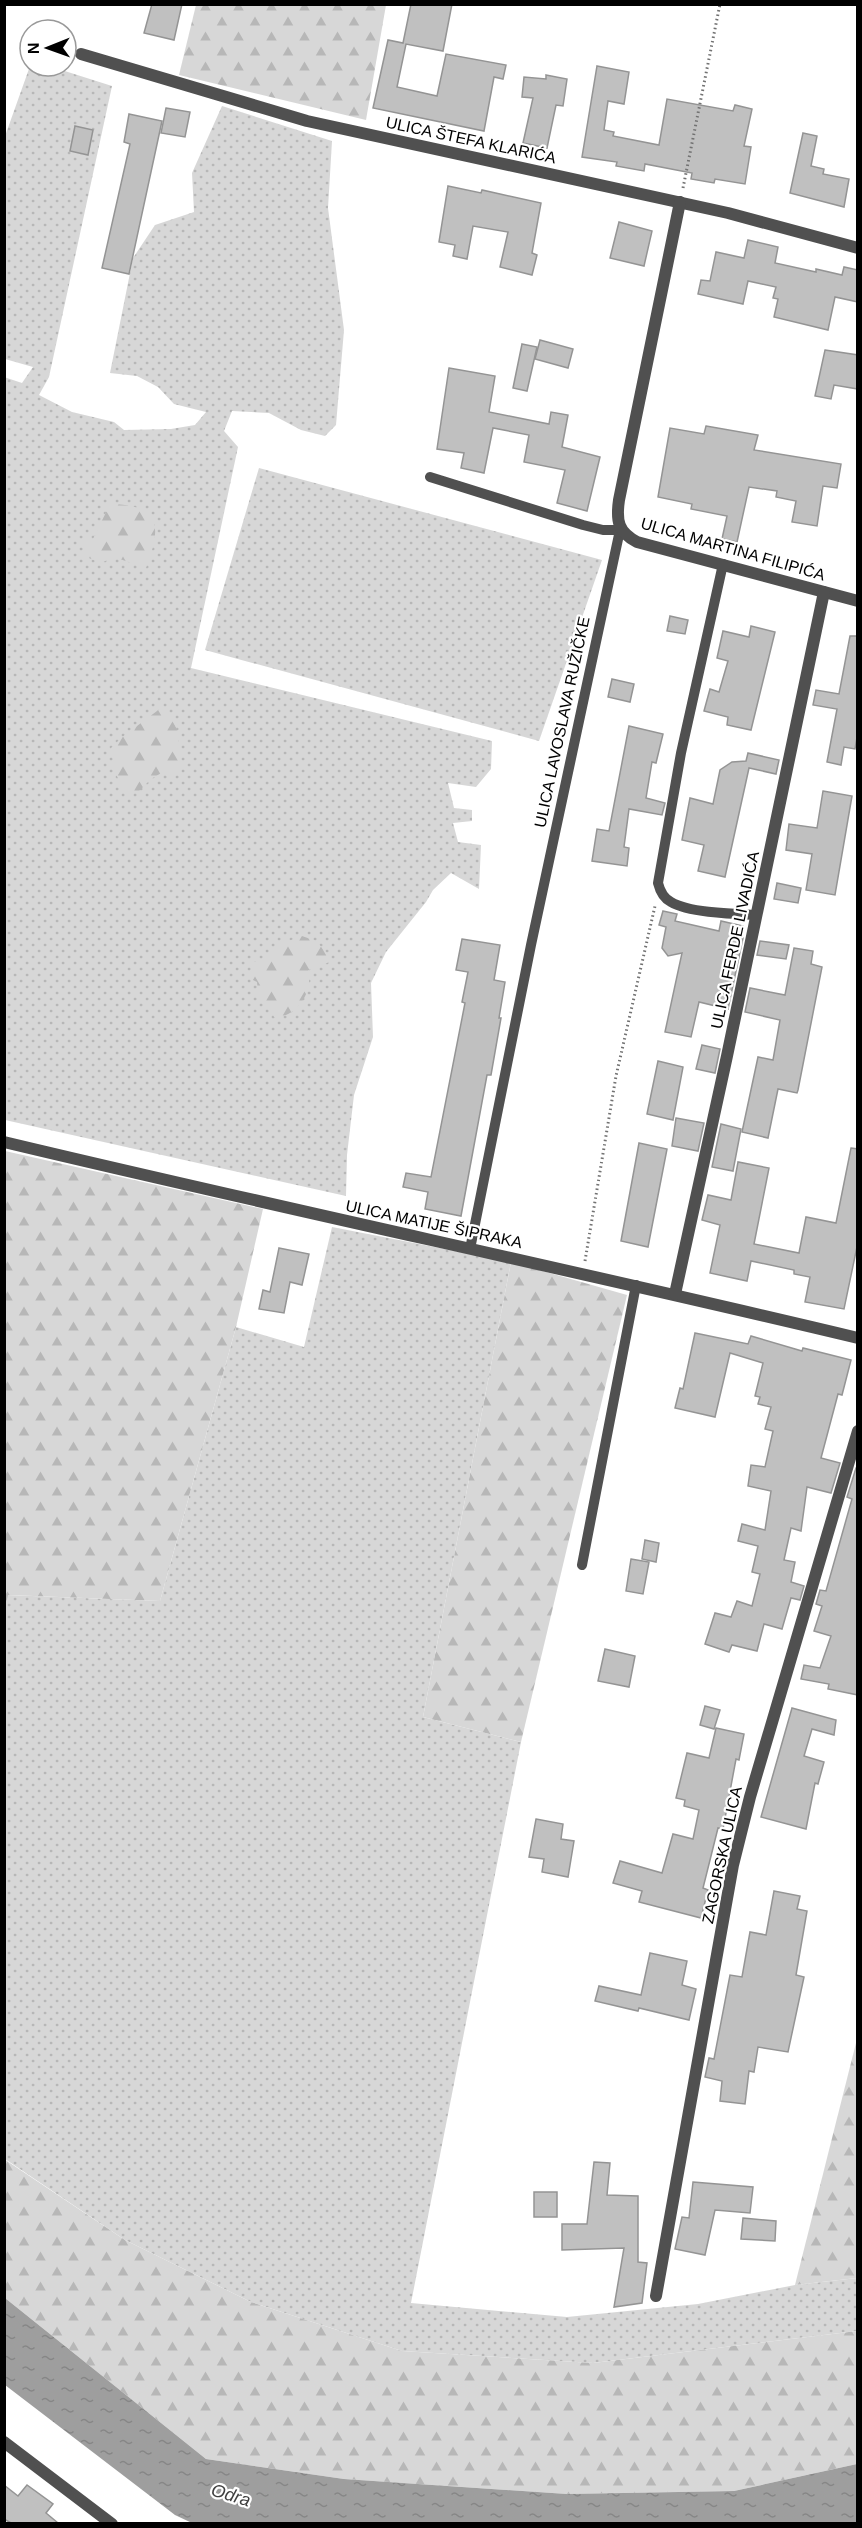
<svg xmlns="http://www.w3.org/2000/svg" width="862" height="2528" font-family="Arial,sans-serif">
  <defs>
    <pattern id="grass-dots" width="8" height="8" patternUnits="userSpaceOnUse" patternTransform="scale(1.5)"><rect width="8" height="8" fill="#d7d7d7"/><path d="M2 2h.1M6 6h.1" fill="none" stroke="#b7b7b7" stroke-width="1.8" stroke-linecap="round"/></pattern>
    <pattern id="forest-firs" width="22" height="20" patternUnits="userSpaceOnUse" patternTransform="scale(1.5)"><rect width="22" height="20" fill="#d7d7d7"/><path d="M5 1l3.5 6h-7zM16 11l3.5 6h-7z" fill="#b7b7b7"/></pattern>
    <pattern id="water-ripples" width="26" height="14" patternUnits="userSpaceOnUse" patternTransform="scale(1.5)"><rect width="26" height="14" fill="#9e9e9e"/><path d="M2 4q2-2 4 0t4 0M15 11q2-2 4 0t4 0" fill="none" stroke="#868686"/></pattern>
  </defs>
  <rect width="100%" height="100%" fill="#fff"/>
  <g fill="url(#grass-dots)">
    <polygon points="30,66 49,66 112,86 49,377 39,395 72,412 114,422 124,430 171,429 195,425 206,412 174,404 158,387 137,376 110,373 133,258 155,225 194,212 192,173 222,106 332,141 328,208 344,330 336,425 325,436 301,430 269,413 232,411 224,431 238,447 191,668 492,741 491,769 476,787 448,783 454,808 472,810 472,821 453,823 458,842 481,845 479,889 451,873 433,890 426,902 386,952 371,983 373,1037 354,1095 347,1155 346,1196 5,1120 4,377 22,383 33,367 5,359 4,139"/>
    <polygon points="259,468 602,560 539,741 205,650"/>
    <polygon points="332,1227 511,1262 423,1717 521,1742 411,2303 567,2317 698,2304 795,2285 857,2278 857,2331 593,2363 402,2351 251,2302 125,2240 5,2159 4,1607 7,1595 160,1601 236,1327 304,1347"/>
  </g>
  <g fill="url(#forest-firs)">
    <polygon points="196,5 386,5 366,120 179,75"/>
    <path d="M110,504C161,505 162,526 146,568L114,557L101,563L84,556L83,539H93Z"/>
    <path d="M161,708C185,725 177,749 180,774L171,777L163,772L151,779L138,792L125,793L115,772L111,748L121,738Z"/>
    <path d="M302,936L316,941L333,960L317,968L308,970C314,991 297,1018 274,1017L269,1003L259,1000L257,982L249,978L253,962H264L283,943Z"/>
    <polygon points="5,1151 263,1209 236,1327 160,1601 8,1595 5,1607"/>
    <polygon points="511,1262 627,1295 521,1742 423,1717"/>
    <polygon points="857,2039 857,2278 795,2285"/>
    <polygon points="4,2159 125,2240 251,2302 402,2351 593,2363 857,2331 857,2464 734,2491 567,2494 344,2479 206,2459 5,2298"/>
  </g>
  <polygon fill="url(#water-ripples)" points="5,2298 206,2459 344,2479 567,2494 734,2491 857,2464 857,2523 192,2523 175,2515 5,2385"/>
  <g fill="#c0c0c0" stroke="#949494" stroke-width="1.5">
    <polygon points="152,4 182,4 174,40 144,33"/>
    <polygon points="411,4 452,4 443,51 406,44 397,87 437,96 446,54 506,65 503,79 494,77 484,131 373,108 388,40 403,43"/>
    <polygon points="597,66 629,72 624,104 608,101 604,130 614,132 613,136 659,145 667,99 733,111 735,105 752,109 744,146 751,147 745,184 715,179 714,183 691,179 692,173 645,164 644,171 616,166 617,162 582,157"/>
    <polygon points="546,75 567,79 563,106 556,105 547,148 523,143 533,98 522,97 524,77 546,79"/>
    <polygon points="166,108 190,112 185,137 161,133"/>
    <polygon points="129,114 162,121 129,274 102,268 130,144 124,142"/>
    <polygon points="75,126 93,130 88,155 70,151"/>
    <polygon points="803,133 817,136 811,166 824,169 823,174 849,179 844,207 790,193"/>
    <polygon points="448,186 481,193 482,190 541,203 532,253 537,255 532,275 500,267 508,232 473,226 467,259 453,256 455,245 439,242"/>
    <polygon points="619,222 652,231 644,266 610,258"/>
    <polygon points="748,240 778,247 775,263 816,272 816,269 842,275 844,267 858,270 858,302 835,297 828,330 774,317 778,299 773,298 776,287 748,281 743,304 698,294 701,280 710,281 716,252 744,258"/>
    <polygon points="540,340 573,349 568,368 535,359"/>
    <polygon points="522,344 537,347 527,391 513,388"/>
    <polygon points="825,350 858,355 858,389 834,385 831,399 815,396"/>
    <polygon points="449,368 495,376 489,412 549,424 551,412 568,415 562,447 600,457 587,511 557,503 565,470 524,462 529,435 493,428 484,473 461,468 464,453 437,449"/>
    <polygon points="706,426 758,435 754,450 841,464 837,488 823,486 817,526 792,522 796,501 776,497 777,491 749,487 737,542 722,539 727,516 691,509 692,504 658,497 670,428 704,434"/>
    <polygon points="670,616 688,620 685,634 667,631"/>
    <polygon points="751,626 775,632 751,730 727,725 728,717 704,711 710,689 719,692 728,661 717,658 723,631 749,637"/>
    <polygon points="850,636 858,636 858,732 855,749 844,747 841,765 827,762 837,709 813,705 816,690 839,694"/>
    <polygon points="612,679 634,684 630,702 608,697"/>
    <polygon points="629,726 663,734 656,763 652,762 646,798 665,803 662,815 629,809 624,847 629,848 627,866 592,861 597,829 609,831"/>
    <polygon points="748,753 779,760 776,774 749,768 725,877 698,871 704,845 682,840 690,798 713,804 720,770 732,762 746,761"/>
    <polygon points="823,791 852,796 835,895 806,890 812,854 786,850 789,824 817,828"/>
    <polygon points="777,883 801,888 798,903 774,899"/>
    <polygon points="663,911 677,914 675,921 719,931 721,921 743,926 740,938 743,938 728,1009 699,1002 691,1037 665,1032 682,953 668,956 662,948 666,927 659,925"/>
    <polygon points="462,939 500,945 494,980 505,982 499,1018 501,1018 491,1075 487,1075 461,1216 425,1209 428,1192 403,1187 406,1173 431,1177 465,1003 462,1002 468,972 456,970"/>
    <polygon points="760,941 789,945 786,959 757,955"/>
    <polygon points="794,948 813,951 811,964 822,967 798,1090 797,1093 778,1089 768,1138 742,1132 758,1057 773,1060 780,1020 745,1012 750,988 785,995"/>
    <polygon points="702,1045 720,1049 715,1073 696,1069"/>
    <polygon points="658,1061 683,1067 673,1120 647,1114"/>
    <polygon points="676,1118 704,1123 698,1151 672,1146"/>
    <polygon points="721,1124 741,1129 733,1171 712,1167"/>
    <polygon points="639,1143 667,1149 648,1247 621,1241"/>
    <polygon points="851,1148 858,1149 858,1242 844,1309 805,1302 810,1277 794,1274 794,1270 751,1261 747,1281 710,1273 720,1225 702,1220 708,1195 731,1200 738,1162 769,1168 754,1244 799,1253 806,1217 836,1223"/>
    <polygon points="279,1248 309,1254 302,1285 290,1282 284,1313 259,1309 263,1290 270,1292"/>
    <polygon points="695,1333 748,1344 751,1336 802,1351 803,1348 851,1360 842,1395 838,1394 821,1458 840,1463 831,1493 807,1487 801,1531 791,1528 784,1560 795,1562 791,1582 804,1586 800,1600 791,1598 782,1629 764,1624 757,1651 732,1645 729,1652 705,1644 715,1613 731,1617 737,1601 752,1606 760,1574 752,1572 758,1546 738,1541 742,1524 765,1530 771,1491 748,1486 751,1465 765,1467 773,1431 765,1429 771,1407 758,1404 760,1397 755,1396 763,1363 730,1353 715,1417 675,1408 680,1388 683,1389"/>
    <polygon points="856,1468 858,1468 858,1695 828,1689 829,1684 801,1679 804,1665 820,1668 831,1636 814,1631 822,1606 816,1604 820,1590 826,1591 852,1499 847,1497"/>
    <polygon points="645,1540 659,1543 656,1562 642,1559"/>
    <polygon points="631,1559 649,1562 643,1594 626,1591"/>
    <polygon points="605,1649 635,1656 629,1687 598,1681"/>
    <polygon points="705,1706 720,1710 714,1729 700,1725"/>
    <polygon points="792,1708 836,1720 834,1735 812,1729 804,1756 824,1762 818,1784 815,1783 806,1829 761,1817"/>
    <polygon points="716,1728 744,1734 739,1760 736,1759 723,1829 718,1828 703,1888 708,1890 701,1918 639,1902 642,1891 613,1883 620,1861 662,1873 673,1834 693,1839 699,1810 684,1806 685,1800 676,1798 687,1753 709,1758"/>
    <polygon points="536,1819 563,1824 561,1839 574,1841 568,1877 542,1872 544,1859 529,1857"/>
    <polygon points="774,1891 800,1896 797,1909 807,1911 796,1975 804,1977 788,2052 758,2047 754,2072 749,2071 745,2104 720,2101 722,2081 705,2077 709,2058 714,2059 730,1975 742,1977 750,1932 766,1935"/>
    <polygon points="650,1953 687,1961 682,1985 696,1989 689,2020 639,2008 638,2011 595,2001 599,1986 641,1995"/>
    <polygon points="594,2162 610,2163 607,2195 638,2196 638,2262 647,2263 642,2303 614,2307 624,2248 562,2250 562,2224 587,2224"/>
    <polygon points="693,2182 753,2187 750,2213 715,2210 705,2255 675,2249 682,2217 689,2218"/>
    <rect x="534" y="2192" width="23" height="25"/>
    <polygon points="743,2218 776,2221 775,2241 741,2239"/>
    <polygon points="4,2485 18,2496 27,2485 53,2504 46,2513 58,2523 11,2523 4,2519"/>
  </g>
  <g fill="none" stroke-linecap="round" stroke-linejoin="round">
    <g stroke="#727272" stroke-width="3" stroke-dasharray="1.5 3" stroke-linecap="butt">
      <polyline points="683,188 720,4"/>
      <polyline points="585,1261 616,1076 655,906"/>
    </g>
    <g stroke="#505050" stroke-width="10">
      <polyline points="430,477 583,525 603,530 620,530 531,945 470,1249"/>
      <path d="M723,564L681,753L658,883C660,891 663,898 671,902C689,913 735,914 757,915"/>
      <polyline points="582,1565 636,1285"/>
    </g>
    <g stroke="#505050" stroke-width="12">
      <polyline points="81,54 307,121 728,213 858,248"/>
      <path d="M680,202L619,500C616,521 618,532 637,542L858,601"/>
      <path d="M4,1142C288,1210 574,1270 858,1338"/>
      <polyline points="675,1294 727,1056 824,592"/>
      <polyline points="656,2296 733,1865 750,1797 858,1431"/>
      <polyline points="4,2442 112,2524"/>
    </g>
  </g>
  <g text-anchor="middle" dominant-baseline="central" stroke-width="4.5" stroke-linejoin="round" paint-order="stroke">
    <g font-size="16" fill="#000" stroke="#fff">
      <text transform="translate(471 140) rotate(12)">ULICA ŠTEFA KLARIĆA</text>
      <text transform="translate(733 549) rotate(16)">ULICA MARTINA FILIPIĆA</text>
      <text transform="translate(562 722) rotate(-78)">ULICA LAVOSLAVA RUŽIČKE</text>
      <text transform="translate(735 940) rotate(-78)">ULICA FERDE LIVADIĆA</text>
      <text transform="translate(434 1224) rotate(12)">ULICA MATIJE ŠIPRAKA</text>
      <text transform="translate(722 1855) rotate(-78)">ZAGORSKA ULICA</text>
    </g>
    <g font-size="18" font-style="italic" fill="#3f3f3f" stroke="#fff">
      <text transform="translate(231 2495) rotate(17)">Odra</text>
    </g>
  </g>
  <rect width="862" height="2528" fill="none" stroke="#000000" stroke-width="12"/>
  <g transform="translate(48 48) rotate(269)"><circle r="28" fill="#ffffff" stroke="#999999" stroke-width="1.5"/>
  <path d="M0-4.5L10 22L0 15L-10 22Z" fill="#000000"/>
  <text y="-9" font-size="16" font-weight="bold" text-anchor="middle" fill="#000000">N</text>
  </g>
</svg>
